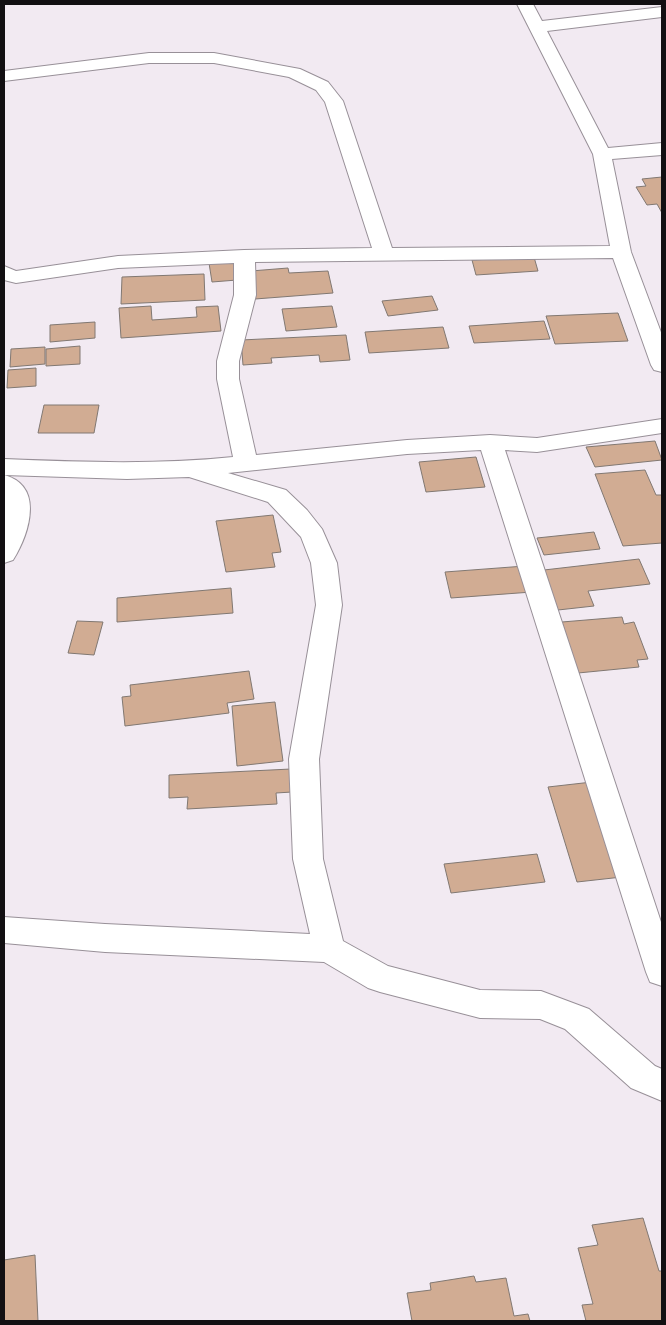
<svg xmlns="http://www.w3.org/2000/svg" width="666" height="1325" font-family="'Open Sans',sans-serif">
  <rect width="100%" height="100%" fill="#f2eaf2"/>
  <g fill="#d1ac93" stroke="#817872">
    <polygon points="662,177 662,213 657,204 647,205 636,187 646,186 642,179"/>
    <polygon points="534,257 538,271 476,275 472,260"/>
    <polygon points="235,261 237,280 212,282 209,263"/>
    <polygon points="288,268 289,273 328,271 333,293 255,299 251,271"/>
    <polygon points="204,274 205,300 121,304 122,277"/>
    <polygon points="432,296 438,310 388,316 382,301"/>
    <polygon points="151,306 152,320 197,317 196,307 218,306 221,331 121,338 119,308"/>
    <polygon points="332,306 337,327 286,331 282,309"/>
    <polygon points="618,313 628,341 555,344 546,316"/>
    <polygon points="544,321 550,339 474,343 469,326"/>
    <polygon points="95,322 95,338 50,342 50,325"/>
    <polygon points="443,327 449,348 369,353 365,332"/>
    <polygon points="346,335 350,360 320,362 319,355 271,358 272,363 243,365 241,340"/>
    <polygon points="80,346 80,364 46,366 46,349"/>
    <polygon points="45,347 45,364 10,367 11,349"/>
    <polygon points="36,368 36,386 7,388 8,370"/>
    <polygon points="44,405 99,405 94,433 38,433"/>
    <polygon points="655,441 662,460 595,467 586,447"/>
    <polygon points="476,457 485,487 426,492 419,462"/>
    <polygon points="645,470 656,495 662,495 662,543 623,546 595,474"/>
    <polygon points="273,515 281,552 272,553 275,567 226,572 216,521"/>
    <polygon points="594,532 600,549 544,555 537,538"/>
    <polygon points="639,559 650,584 588,591 594,606 558,610 544,570"/>
    <polygon points="525,566 532,592 451,598 445,572"/>
    <polygon points="231,588 233,613 117,622 117,598"/>
    <polygon points="622,617 624,624 634,622 648,659 637,660 639,667 578,673 562,622"/>
    <polygon points="77,621 103,622 94,655 68,653"/>
    <polygon points="249,671 254,699 227,703 229,713 125,726 122,697 131,696 130,685"/>
    <polygon points="275,702 283,761 237,766 232,706"/>
    <polygon points="291,769 292,792 276,793 277,804 187,809 188,797 169,798 169,775"/>
    <polygon points="592,782 622,877 577,882 548,787"/>
    <polygon points="537,854 545,882 451,893 444,864"/>
    <polygon points="643,1218 659,1271 662,1271 662,1321 586,1321 582,1305 593,1304 578,1248 598,1245 592,1225"/>
    <polygon points="35,1255 38,1321 4,1321 4,1260"/>
    <polygon points="474,1276 476,1282 506,1278 514,1316 528,1314 530,1321 412,1321 407,1293 431,1290 430,1283"/>
  </g>
  <g fill="none" stroke-linecap="round" stroke-linejoin="round">
    <g stroke="#989098" stroke-width="2">
      <g id="minor">
        <path d="M517,4H533L542,21L662,7V17L547,31L608,148L662,143V155L612,159L631,252L662,335V372L654,370L651,365L613,258L255,262L256,295L239,361V379L256,455L407,440L490,435L537,438L662,419V433L537,452L505,450L662,925V986L650,982L646,972L481,450L407,454L228,473L286,490L307,510L322,529L337,563L342,605L319,759L323,859L343,941L388,966L480,990L541,991L589,1009L655,1066L662,1069V1101L631,1088L565,1029L540,1019L480,1018L380,992L368,988L324,962L105,952L4,943V917L105,924L310,934L293,859L289,759L316,605L311,563L301,537L268,502L189,477L127,479L4,475V459C81,462 156,465 233,457L217,379V361L234,295V263L118,268L16,283L4,280V266L16,271L118,256L244,250L372,248L325,102L316,90L289,77L214,63H149L4,81V71L149,53H214L300,69L328,82L343,101L392,248L610,246L593,154Z"/>
        <path d="M4,475C45,486 29,534 13,560L4,563Z"/>
      </g>
    </g>
    <use href="#minor" fill="#fff" fill-rule="evenodd"/>
  </g>
  <rect width="666" height="1325" fill="none" stroke="#120f12" stroke-width="10"/>
</svg>
